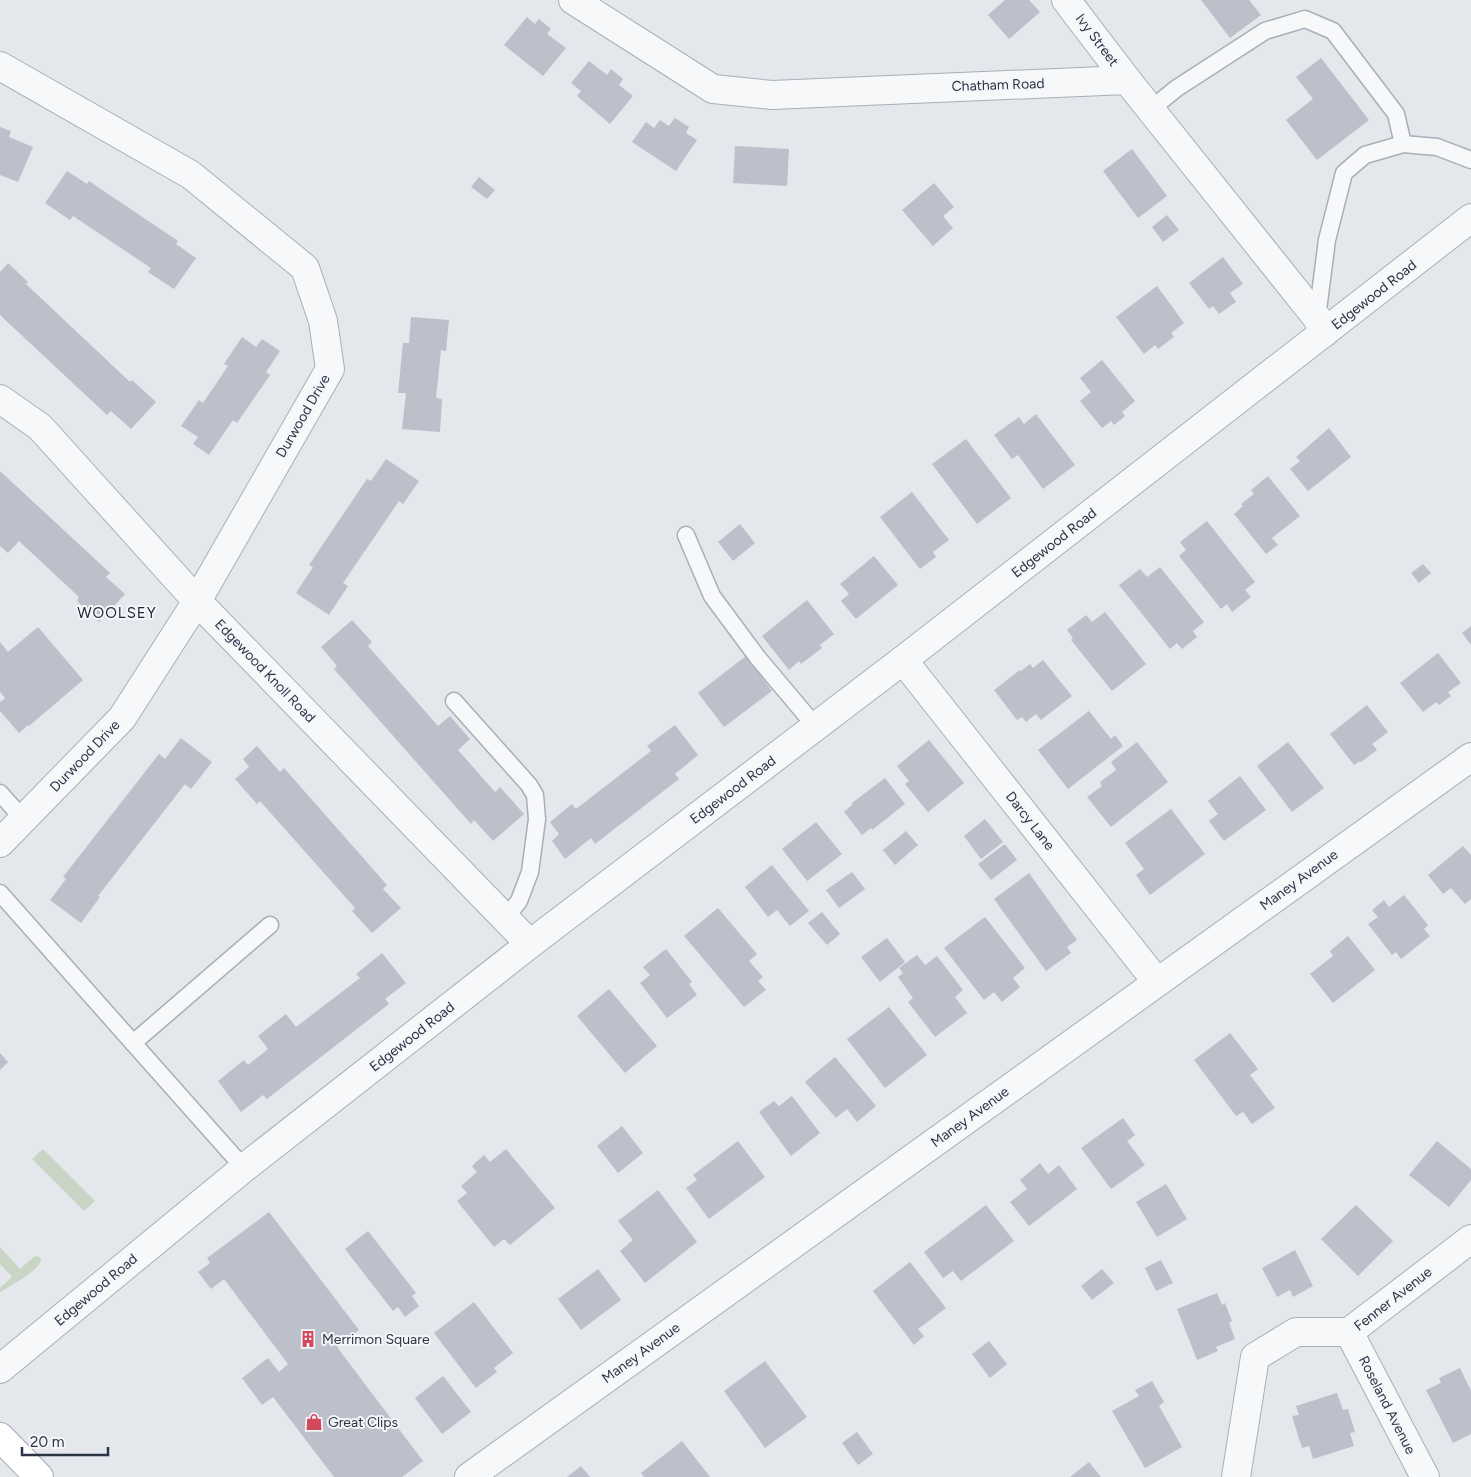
<svg xmlns="http://www.w3.org/2000/svg" width="1471" height="1477" font-family="Figtree,sans-serif">
  <rect width="100%" height="100%" fill="#e4e7ec"/>
  <g fill="#c9d6c5">
    <polygon points="43,1149 95,1201 84,1211 32,1159"/>
    <path d="M0,1247L20,1269L35,1256L40,1257L41,1260C38,1272 11,1285 0,1292V1288L12,1277L0,1264Z"/>
  </g>
  <g fill="#bbc0ca">
    <polygon points="1005,0 1029,0 1040,12 1009,39 988,15"/>
    <polygon points="1201,0 1249,0 1261,15 1230,38"/>
    <polygon points="527,17 535,24 539,19 551,29 547,34 566,48 543,76 504,45"/>
    <polygon points="1321,58 1369,120 1317,160 1286,120 1313,99 1296,77"/>
    <polygon points="589,61 607,75 611,69 623,79 619,85 633,96 610,124 577,96 581,91 571,83"/>
    <polygon points="675,118 689,127 686,133 697,140 676,171 632,142 646,122 654,128 660,120 669,126"/>
    <polygon points="0,127 11,131 9,137 33,147 18,182 0,175"/>
    <polygon points="735,146 789,149 787,186 733,183"/>
    <polygon points="1132,149 1167,196 1138,218 1103,171"/>
    <polygon points="67,171 87,184 89,181 178,241 176,244 196,258 174,289 148,272 151,268 73,216 70,220 45,203"/>
    <polygon points="479,177 495,190 487,199 471,187"/>
    <polygon points="934,183 954,207 943,216 953,228 933,246 902,210"/>
    <polygon points="1167,215 1179,230 1163,242 1152,227"/>
    <polygon points="1223,257 1243,284 1230,293 1236,302 1219,314 1213,306 1209,309 1189,283"/>
    <polygon points="8,263 28,282 26,284 130,382 132,380 156,402 131,429 111,411 107,415 0,315 0,272"/>
    <polygon points="1157,286 1184,323 1171,333 1174,337 1158,349 1155,345 1144,354 1116,317"/>
    <polygon points="411,317 449,320 446,351 441,350 436,398 442,399 440,432 402,429 406,393 398,393 403,343 409,343"/>
    <polygon points="242,337 256,347 262,339 280,351 266,372 270,375 237,423 233,420 209,455 193,444 198,437 181,426 199,400 203,403 228,366 224,364"/>
    <polygon points="1102,360 1135,401 1122,412 1125,416 1114,425 1111,421 1102,428 1080,401 1091,392 1080,378"/>
    <polygon points="1036,414 1075,465 1043,489 1018,455 1012,459 994,435 1019,417 1024,424"/>
    <polygon points="1329,428 1351,457 1308,491 1290,469 1300,461 1296,457"/>
    <polygon points="966,439 1011,498 977,524 932,464"/>
    <polygon points="386,459 419,481 403,504 399,501 343,583 348,586 329,615 296,593 313,567 309,565 367,479 371,481"/>
    <polygon points="0,471 110,573 106,577 125,594 99,622 77,601 79,597 19,541 8,553 0,546"/>
    <polygon points="1268,476 1300,516 1272,538 1278,545 1266,554 1234,514 1243,506 1241,504 1254,494 1251,490"/>
    <polygon points="912,492 949,540 933,552 936,557 920,569 880,517"/>
    <polygon points="1207,521 1255,582 1245,590 1251,597 1232,612 1227,604 1221,609 1179,556 1186,550 1180,542"/>
    <polygon points="740,524 755,543 733,561 718,542"/>
    <polygon points="874,556 898,585 856,619 841,601 849,594 840,584"/>
    <polygon points="1423,564 1431,573 1419,583 1411,573"/>
    <polygon points="1160,567 1204,622 1193,631 1197,637 1182,649 1177,643 1170,649 1119,585 1140,569 1147,577"/>
    <polygon points="807,600 834,634 820,645 822,648 801,664 799,661 789,670 762,636"/>
    <polygon points="1105,612 1146,664 1112,691 1071,640 1073,638 1067,630 1086,615 1092,622"/>
    <polygon points="352,620 372,642 368,646 438,726 450,716 470,739 458,750 495,792 500,787 524,814 493,841 474,820 471,824 334,669 337,666 321,647"/>
    <polygon points="1471,626 1471,645 1462,633"/>
    <polygon points="38,627 83,680 29,726 28,725 19,733 0,711 0,702 5,698 0,692 0,642 8,652"/>
    <polygon points="1438,653 1461,683 1448,692 1451,696 1439,705 1436,702 1423,712 1400,683"/>
    <polygon points="746,656 772,691 724,727 698,693"/>
    <polygon points="1043,660 1072,696 1041,720 1036,714 1026,722 1022,717 1017,720 994,690 1020,670 1021,671 1030,664 1033,668"/>
    <polygon points="1367,705 1388,732 1372,744 1377,750 1361,762 1360,761 1354,765 1330,734"/>
    <polygon points="1089,711 1111,739 1115,735 1123,746 1068,789 1038,750"/>
    <polygon points="675,725 698,755 675,774 679,779 595,844 591,838 565,859 552,841 559,834 550,822 572,804 576,809 651,751 647,746"/>
    <polygon points="181,738 212,762 191,789 185,784 98,896 100,897 81,923 50,900 66,879 63,877 159,754 165,759"/>
    <polygon points="929,740 964,783 928,812 905,784 909,781 897,766"/>
    <polygon points="1137,742 1168,782 1111,827 1087,797 1102,786 1100,782 1116,770 1111,762"/>
    <polygon points="1288,742 1324,788 1292,812 1257,766"/>
    <polygon points="257,746 280,772 284,768 387,885 383,889 401,908 372,933 352,911 355,908 260,801 257,804 235,779 249,767 243,759"/>
    <polygon points="1240,776 1266,810 1224,841 1209,821 1218,814 1208,801"/>
    <polygon points="885,778 905,804 872,830 871,828 862,835 844,812 852,805 852,803"/>
    <polygon points="1171,809 1205,854 1150,895 1136,875 1144,869 1125,843"/>
    <polygon points="985,819 1003,842 981,859 964,836"/>
    <polygon points="816,822 842,854 807,881 782,849"/>
    <polygon points="906,831 918,845 895,865 883,850"/>
    <polygon points="1005,844 1017,860 991,880 978,864"/>
    <polygon points="1463,846 1471,855 1471,899 1465,904 1451,888 1443,894 1428,875"/>
    <polygon points="772,865 809,911 790,926 777,910 768,917 745,887"/>
    <polygon points="852,872 865,889 839,908 826,890"/>
    <polygon points="1029,873 1077,940 1067,947 1071,953 1046,971 994,899"/>
    <polygon points="1404,895 1428,925 1424,929 1430,936 1401,959 1396,952 1392,955 1368,924 1378,917 1372,910 1384,900 1389,907"/>
    <polygon points="718,908 757,954 749,961 763,977 758,981 766,990 744,1007 684,936"/>
    <polygon points="822,912 840,934 827,945 808,923"/>
    <polygon points="985,917 1025,968 1013,978 1020,987 1002,1002 994,992 984,1000 944,948"/>
    <polygon points="1348,936 1375,970 1333,1003 1310,974 1333,956 1330,951"/>
    <polygon points="887,938 905,962 880,982 861,957"/>
    <polygon points="666,949 692,982 689,984 697,995 667,1018 640,983 650,975 643,967"/>
    <polygon points="382,953 406,983 385,999 389,1004 267,1099 263,1095 241,1112 218,1081 244,1060 248,1065 268,1049 258,1036 286,1014 296,1027 360,978 356,974"/>
    <polygon points="917,955 925,965 937,956 963,990 955,997 967,1013 935,1037 908,1002 913,998 898,977 903,973 899,968"/>
    <polygon points="609,989 657,1046 625,1073 577,1016"/>
    <polygon points="889,1007 927,1055 885,1088 847,1039"/>
    <polygon points="1230,1033 1258,1069 1250,1075 1275,1108 1252,1124 1243,1112 1236,1116 1194,1060"/>
    <polygon points="0,1053 8,1062 0,1070"/>
    <polygon points="835,1057 876,1106 857,1122 847,1109 836,1118 805,1082"/>
    <polygon points="792,1096 820,1133 791,1156 759,1112 774,1101 779,1106"/>
    <polygon points="1123,1118 1135,1135 1127,1141 1145,1165 1111,1189 1081,1148"/>
    <polygon points="622,1126 643,1153 618,1173 597,1146"/>
    <polygon points="738,1141 765,1177 709,1219 686,1188 697,1180 693,1175"/>
    <polygon points="1437,1141 1471,1169 1471,1180 1449,1207 1409,1175"/>
    <polygon points="506,1149 555,1208 510,1245 504,1239 494,1247 457,1201 467,1193 461,1186 477,1172 472,1166 484,1155 490,1162"/>
    <polygon points="1040,1163 1048,1174 1059,1165 1077,1189 1029,1226 1010,1202 1027,1189 1020,1180"/>
    <polygon points="1166,1184 1187,1219 1157,1237 1136,1202"/>
    <polygon points="658,1190 697,1242 645,1283 620,1251 633,1240 618,1221"/>
    <polygon points="986,1205 1014,1241 961,1281 953,1271 943,1278 924,1252"/>
    <polygon points="1356,1205 1393,1241 1358,1276 1321,1239"/>
    <polygon points="269,1212 359,1330 337,1347 423,1461 402,1477 334,1477 273,1397 262,1405 242,1378 268,1358 279,1372 288,1364 224,1279 211,1289 198,1272 210,1263 207,1258"/>
    <polygon points="368,1231 416,1293 412,1296 419,1306 405,1317 398,1307 393,1311 345,1249"/>
    <polygon points="1295,1250 1313,1286 1293,1297 1290,1290 1277,1297 1262,1268"/>
    <polygon points="1161,1260 1173,1283 1156,1291 1145,1268"/>
    <polygon points="910,1262 946,1308 918,1329 924,1336 914,1345 873,1291"/>
    <polygon points="598,1269 621,1300 581,1330 558,1299"/>
    <polygon points="1102,1269 1114,1283 1092,1300 1081,1286"/>
    <polygon points="1217,1293 1222,1305 1225,1303 1232,1321 1229,1323 1235,1339 1216,1347 1218,1351 1197,1360 1177,1309"/>
    <polygon points="474,1302 513,1353 494,1368 497,1372 476,1388 434,1333"/>
    <polygon points="989,1341 1007,1364 990,1378 972,1354"/>
    <polygon points="765,1361 807,1417 765,1448 724,1391"/>
    <polygon points="1460,1368 1471,1391 1471,1434 1453,1443 1426,1390 1441,1383 1439,1378"/>
    <polygon points="443,1376 471,1412 442,1434 415,1398"/>
    <polygon points="1152,1381 1164,1402 1159,1406 1182,1447 1145,1468 1112,1411 1139,1396 1135,1390"/>
    <polygon points="1337,1393 1343,1410 1348,1409 1355,1432 1350,1433 1354,1446 1313,1459 1309,1446 1302,1448 1292,1416 1299,1415 1296,1406"/>
    <polygon points="857,1432 873,1454 858,1465 842,1443"/>
    <polygon points="682,1441 710,1477 644,1477 641,1473"/>
    <polygon points="1089,1462 1101,1477 1070,1477"/>
    <polygon points="581,1466 590,1477 567,1477"/>
  </g>
  <g fill="none" stroke-linecap="round" stroke-linejoin="round">
    <g stroke="#a9aeb7" stroke-width="19">
      <g id="lane">
        <polyline points="1151,109 1177,88 1265,31 1305,19 1333,31 1396,114 1403,144"/>
        <polyline points="1317,318 1327,240 1344,173 1365,155 1403,144 1437,147 1471,160"/>
        <polyline points="686,535 712,596 758,658 816,727"/>
        <polyline points="454,701 529,785 535,795 537,819 530,872 519,901 505,919"/>
        <polyline points="0,793 23,819"/>
        <polyline points="0,893 244,1168"/>
        <polyline points="133,1043 270,925"/>
      </g>
    </g>
    <g stroke="#a9aeb7" stroke-width="30">
      <g id="street">
        <polyline points="573,0 713,89 772,95 1127,80 1317,318 1324,333"/>
        <polyline points="1066,0 1127,80"/>
        <polyline points="0,66 191,175 305,268 323,321 330,369 197,601 122,718 0,843"/>
        <polyline points="0,399 40,427 197,601 530,944"/>
        <polyline points="903,660 1157,982"/>
        <polyline points="1349,1332 1425,1477"/>
        <polyline points="0,1369 244,1168 530,944 903,660 1471,218"/>
        <polyline points="469,1477 1471,757"/>
        <polyline points="1236,1477 1255,1357 1296,1332 1349,1332 1471,1239"/>
      </g>
    </g>
    <g stroke="#a3abb8" stroke-width="30">
      <polyline id="primary" points="0,1437 39,1477"/>
    </g>
    <use href="#lane" stroke="#f7f8fa" stroke-width="16"/>
    <use href="#street" stroke="#f7f8fa" stroke-width="28"/>
    <use href="#primary" stroke="#fff" stroke-width="28"/>
  </g>
  <defs>
    <g id="building-bare" transform="scale(1.35)"><path d="M-4-6H4V6H1V3H-1V6H-4ZM-2.5-4.3h1.7v1.8h-1.7ZM.8-4.3h1.7v1.8H.8ZM-2.5-1h1.7V.8h-1.7ZM.8-1h1.7V.8H.8Z" fill="#d1495b" stroke="#f4f6f9" stroke-width="2.5" paint-order="stroke"/></g>
    <g id="shop-bare" transform="scale(1.35)"><path d="M-5-2.5h2.3a2.7 3.5 0 0 1 5.4 0H5L5.5 6h-11ZM-1.5-2.5h3a1.5 2.3 0 0 0-3 0Z" fill="#d1495b" stroke="#f4f6f9" stroke-width="2.5" paint-order="stroke"/></g>
  </defs>
  <g fill-rule="evenodd">
    <use href="#building-bare" x="308" y="1339"/>
    <use href="#shop-bare" x="314" y="1422"/>
  </g>
  <g text-anchor="middle" dominant-baseline="central" stroke-width="4" stroke-linejoin="round" paint-order="stroke">
    <g font-size="14" fill="#2b3445" stroke="#f4f6f9">
      <text transform="translate(1097 40) rotate(53)">Ivy Street</text>
      <text transform="translate(998 85) rotate(-2)">Chatham Road</text>
      <text transform="translate(1374 295) rotate(-38)">Edgewood Road</text>
      <text transform="translate(303 416) rotate(-60)">Durwood Drive</text>
      <text transform="translate(1054 543) rotate(-38)">Edgewood Road</text>
      <text transform="translate(265 671) rotate(46)">Edgewood Knoll Road</text>
      <text transform="translate(85 756) rotate(-46)">Durwood Drive</text>
      <text transform="translate(733 790) rotate(-37)">Edgewood Road</text>
      <text transform="translate(1030 821) rotate(52)">Darcy Lane</text>
      <text transform="translate(1299 880) rotate(-36)">Maney Avenue</text>
      <text transform="translate(412 1037) rotate(-38)">Edgewood Road</text>
      <text transform="translate(970 1117) rotate(-36)">Maney Avenue</text>
      <text transform="translate(96 1290) rotate(-40)">Edgewood Road</text>
      <text transform="translate(1393 1299) rotate(-38)">Fenner Avenue</text>
      <text transform="translate(641 1353) rotate(-36)">Maney Avenue</text>
      <text transform="translate(1387 1405) rotate(63)">Roseland Avenue</text>
    </g>
    <g font-size="14" fill="#2b3445" stroke="#f4f6f9" text-anchor="start">
      <text x="322" y="1339">Merrimon Square</text>
      <text x="328" y="1422">Great Clips</text>
    </g>
    <g font-size="15" letter-spacing="1" fill="#1d2536" stroke="#f4f6f9">
      <text x="117" y="613">WOOLSEY</text>
    </g>
  </g>
  <path d="M22 1447v8h86v-8" fill="none" stroke="#2b3445" stroke-width="2.5"/>
  <text x="30" y="1447" font-size="15" fill="#2b3445" stroke="#f4f6f9" stroke-width="4" paint-order="stroke">20 m</text>
</svg>
